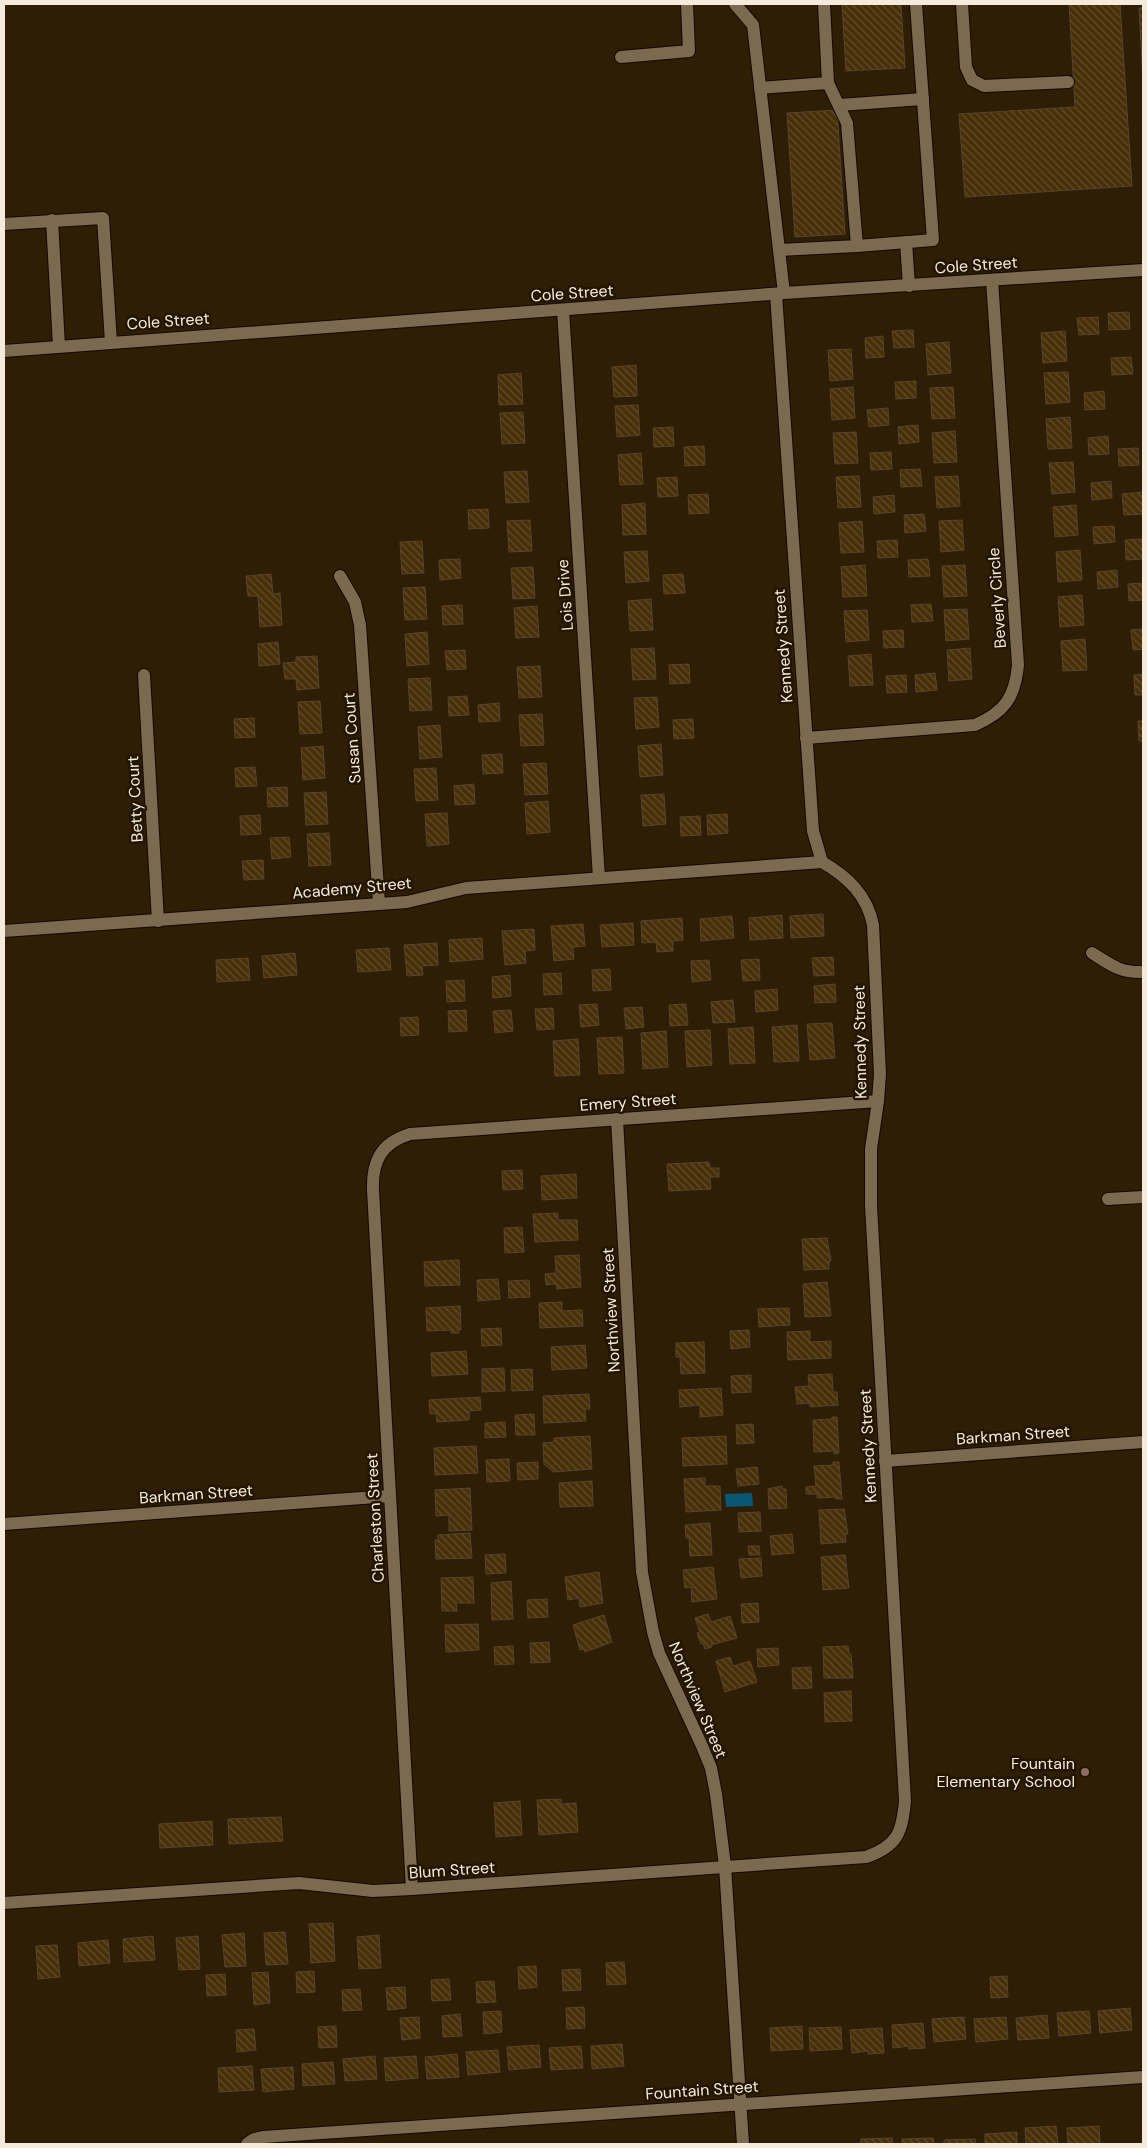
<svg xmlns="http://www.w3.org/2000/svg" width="1147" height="2148" font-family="'DM Sans',sans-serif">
  <defs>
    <pattern id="building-back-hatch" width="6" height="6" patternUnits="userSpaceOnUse" patternTransform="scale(1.25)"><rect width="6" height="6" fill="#472f09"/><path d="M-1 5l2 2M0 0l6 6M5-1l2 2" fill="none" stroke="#624d2c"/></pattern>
  </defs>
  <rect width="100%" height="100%" fill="#2d1e05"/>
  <polygon fill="#0a5774" points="752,1493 753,1506 726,1507 725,1494"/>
  <g fill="url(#building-back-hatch)" stroke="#56442c">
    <polygon points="842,4 901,4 905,68 846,71"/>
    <polygon points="1069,4 1120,4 1132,186 965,197 959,114 1075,107"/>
    <polygon points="1139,8 1143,8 1143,81"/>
    <polygon points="837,110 845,234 795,237 787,113"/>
    <polygon points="1129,312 1130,329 1109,330 1108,313"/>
    <polygon points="1098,317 1099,334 1079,335 1077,318"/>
    <polygon points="913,330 914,347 894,348 892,331"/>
    <polygon points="1065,331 1067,361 1043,363 1041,333"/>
    <polygon points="883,336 884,357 866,358 865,338"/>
    <polygon points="949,342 951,373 928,375 926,344"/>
    <polygon points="851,349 853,379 830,381 828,350"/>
    <polygon points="1131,357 1133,374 1112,375 1111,358"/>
    <polygon points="636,365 637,396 614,397 612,367"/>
    <polygon points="1068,372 1070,402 1046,404 1044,373"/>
    <polygon points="521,373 523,404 499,405 498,375"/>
    <polygon points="916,381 916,398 896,399 895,382"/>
    <polygon points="853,387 855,418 832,420 830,389"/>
    <polygon points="953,387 955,418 932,419 930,388"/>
    <polygon points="1104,391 1105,409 1085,410 1084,393"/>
    <polygon points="638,405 640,435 617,437 615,406"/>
    <polygon points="888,408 889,425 869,427 867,410"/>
    <polygon points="523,412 525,443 502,444 500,413"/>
    <polygon points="1070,417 1072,448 1048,449 1046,419"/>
    <polygon points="918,425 919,442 899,444 898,427"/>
    <polygon points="673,427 674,446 654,447 653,428"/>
    <polygon points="955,431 957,462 934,463 932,433"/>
    <polygon points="856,432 858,463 835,464 833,433"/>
    <polygon points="1108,436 1109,454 1089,455 1088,438"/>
    <polygon points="704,446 705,465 685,466 684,447"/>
    <polygon points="1138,448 1139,465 1119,466 1118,449"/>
    <polygon points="891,452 892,469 871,470 870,453"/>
    <polygon points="641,453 643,484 620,485 618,455"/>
    <polygon points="1073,462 1075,492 1052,494 1049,463"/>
    <polygon points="920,469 922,486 901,487 900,470"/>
    <polygon points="527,471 529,502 506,503 504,472"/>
    <polygon points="859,476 861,507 838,508 836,477"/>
    <polygon points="958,476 960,506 937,508 935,477"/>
    <polygon points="677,477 678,496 658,497 657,478"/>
    <polygon points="1111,481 1112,498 1092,500 1091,483"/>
    <polygon points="1143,492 1143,514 1124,515 1122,494"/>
    <polygon points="708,494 709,513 689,514 688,495"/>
    <polygon points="894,495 895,512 874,514 873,497"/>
    <polygon points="645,503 646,534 623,535 622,505"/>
    <polygon points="1076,505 1078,535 1055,537 1053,507"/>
    <polygon points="488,509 489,528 469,529 468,510"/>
    <polygon points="924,514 926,531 905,533 904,515"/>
    <polygon points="530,520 532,551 509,552 507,521"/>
    <polygon points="962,520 964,550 941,552 939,521"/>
    <polygon points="862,521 864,552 841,553 839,523"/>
    <polygon points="1114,526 1115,542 1094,544 1093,527"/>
    <polygon points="1143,539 1143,559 1126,560 1125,540"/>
    <polygon points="897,540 898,557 878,558 877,541"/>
    <polygon points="422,541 424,573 402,574 400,542"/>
    <polygon points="1080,550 1082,580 1058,582 1056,552"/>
    <polygon points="647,551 649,581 626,583 624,552"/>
    <polygon points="460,559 461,578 440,580 439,560"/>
    <polygon points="928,559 930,576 909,577 908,560"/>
    <polygon points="865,565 867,596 843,597 841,567"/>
    <polygon points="965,565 967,596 944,597 942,566"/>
    <polygon points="533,567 535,598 513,599 511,568"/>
    <polygon points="1117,570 1118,587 1098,589 1097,572"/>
    <polygon points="271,574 273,594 280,593 282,625 260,627 258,596 248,596 246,576"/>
    <polygon points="683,574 685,593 664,594 663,575"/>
    <polygon points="1143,583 1143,600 1129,601 1128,584"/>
    <polygon points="425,587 427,619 405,620 403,588"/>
    <polygon points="1082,595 1084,625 1060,627 1058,597"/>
    <polygon points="651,599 653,630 630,631 628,601"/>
    <polygon points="931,604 933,621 912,622 911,605"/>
    <polygon points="462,605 463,624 443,625 442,606"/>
    <polygon points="537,606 539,637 516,638 514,608"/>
    <polygon points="967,609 969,639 946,641 944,610"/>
    <polygon points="867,610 869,640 846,642 844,611"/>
    <polygon points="1143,629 1143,649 1133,650 1131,630"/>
    <polygon points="903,630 904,647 884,648 883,631"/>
    <polygon points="427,632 429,664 407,666 405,634"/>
    <polygon points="1085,639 1087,670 1063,671 1061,641"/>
    <polygon points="278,642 280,664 259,666 258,644"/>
    <polygon points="654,648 656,679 633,680 631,649"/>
    <polygon points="970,648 972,679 949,681 947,650"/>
    <polygon points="465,650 466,669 447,670 445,651"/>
    <polygon points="871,654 873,685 850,686 848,656"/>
    <polygon points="317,656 319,688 297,690 296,679 285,679 283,663 296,662 296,657"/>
    <polygon points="689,664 690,683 670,684 669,665"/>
    <polygon points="540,666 542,697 519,698 517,667"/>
    <polygon points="935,673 937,690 916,692 915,675"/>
    <polygon points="1143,674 1143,695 1135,695 1134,675"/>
    <polygon points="906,675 907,692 887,693 886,676"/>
    <polygon points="430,678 432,710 410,711 408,679"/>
    <polygon points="467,696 469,715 449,716 448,697"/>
    <polygon points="657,697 659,727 636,729 634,698"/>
    <polygon points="320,701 322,733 300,734 298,702"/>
    <polygon points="499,703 500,721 479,722 478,705"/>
    <polygon points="542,714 544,745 521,746 519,715"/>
    <polygon points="254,718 255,737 235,738 234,719"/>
    <polygon points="693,719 694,738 674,739 673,720"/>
    <polygon points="1138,721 1143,721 1143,741 1139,741"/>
    <polygon points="440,725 442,757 420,759 418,727"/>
    <polygon points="661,744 663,775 640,777 638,746"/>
    <polygon points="323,746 325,778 303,780 301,748"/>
    <polygon points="502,754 503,773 483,774 482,755"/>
    <polygon points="546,763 548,794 525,795 523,764"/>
    <polygon points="255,767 257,786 236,787 235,768"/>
    <polygon points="436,768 438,800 416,801 414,769"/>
    <polygon points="474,784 475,804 455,805 454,786"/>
    <polygon points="287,787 288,806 268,807 267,788"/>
    <polygon points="326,792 328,824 306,825 304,793"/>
    <polygon points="664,794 666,824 643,826 641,795"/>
    <polygon points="548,801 550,832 527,834 525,803"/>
    <polygon points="447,813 449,844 427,846 425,814"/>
    <polygon points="727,814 728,833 708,835 707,815"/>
    <polygon points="260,815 261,834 241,835 240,816"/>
    <polygon points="700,816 701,835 681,836 680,817"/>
    <polygon points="329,833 331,865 309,866 307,834"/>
    <polygon points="289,837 291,857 272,859 270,838"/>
    <polygon points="263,860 264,879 244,880 242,861"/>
    <polygon points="823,914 824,936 791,938 790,916"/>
    <polygon points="782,915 783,938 750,940 749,918"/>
    <polygon points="732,916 734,938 701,941 700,919"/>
    <polygon points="682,918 683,940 673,941 673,951 657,952 656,942 642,943 641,921"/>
    <polygon points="633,923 634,945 602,947 600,925"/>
    <polygon points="583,924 585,946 573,947 574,959 554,961 551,926"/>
    <polygon points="534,929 535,950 525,951 526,963 505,965 502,931"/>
    <polygon points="482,938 483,959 450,962 449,940"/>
    <polygon points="437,943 438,965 422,966 423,975 407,976 404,945"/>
    <polygon points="389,948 391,970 358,972 356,950"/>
    <polygon points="295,953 297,975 264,978 262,956"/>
    <polygon points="833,957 834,975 814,976 812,958"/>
    <polygon points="248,958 250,980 217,982 216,960"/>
    <polygon points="759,959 760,980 743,981 741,960"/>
    <polygon points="709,960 711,980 692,982 691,961"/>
    <polygon points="610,969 611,990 593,991 592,970"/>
    <polygon points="561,973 562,994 544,995 543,974"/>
    <polygon points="510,975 511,996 493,998 492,977"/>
    <polygon points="464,980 465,1001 447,1002 446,981"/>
    <polygon points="835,984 836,1002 815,1003 814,986"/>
    <polygon points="777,989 778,1010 756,1012 755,991"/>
    <polygon points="733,1000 735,1022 713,1023 711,1002"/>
    <polygon points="597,1004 599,1025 581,1027 579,1005"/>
    <polygon points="686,1004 688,1025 670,1026 669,1005"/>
    <polygon points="642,1007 644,1027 626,1029 624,1008"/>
    <polygon points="553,1008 554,1029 537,1030 535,1009"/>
    <polygon points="466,1010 467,1031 449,1032 448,1011"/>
    <polygon points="511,1010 513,1031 495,1033 493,1011"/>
    <polygon points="418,1017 419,1035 401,1036 400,1018"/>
    <polygon points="832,1023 835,1058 810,1060 807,1024"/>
    <polygon points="797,1025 799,1061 774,1062 772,1027"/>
    <polygon points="753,1027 755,1063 730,1064 728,1029"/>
    <polygon points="710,1030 712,1065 687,1067 685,1031"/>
    <polygon points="666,1031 668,1067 643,1069 641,1033"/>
    <polygon points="622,1037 624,1073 599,1074 597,1038"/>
    <polygon points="578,1039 580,1075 555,1076 553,1041"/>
    <polygon points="709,1162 710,1168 719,1168 719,1177 710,1177 711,1189 669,1191 667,1164"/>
    <polygon points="522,1170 523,1189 503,1190 502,1171"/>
    <polygon points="576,1174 577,1198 542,1200 541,1176"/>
    <polygon points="558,1213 558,1220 577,1220 578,1240 535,1242 533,1214"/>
    <polygon points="522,1227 524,1252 505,1253 504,1228"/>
    <polygon points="827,1238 831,1261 829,1261 829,1269 804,1270 802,1239"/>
    <polygon points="579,1255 581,1287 557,1289 556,1284 546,1285 545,1274 556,1273 555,1256"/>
    <polygon points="459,1260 460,1285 425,1286 424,1262"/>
    <polygon points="498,1279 500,1299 478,1301 477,1280"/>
    <polygon points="529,1280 530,1297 509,1298 508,1281"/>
    <polygon points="827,1282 831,1316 805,1317 803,1284"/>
    <polygon points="562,1302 562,1311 582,1310 583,1326 540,1328 539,1303"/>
    <polygon points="460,1306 461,1330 458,1330 459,1333 451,1333 451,1330 427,1331 426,1308"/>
    <polygon points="789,1308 790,1325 759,1327 758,1309"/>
    <polygon points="501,1328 502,1345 482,1346 481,1329"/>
    <polygon points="749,1330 750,1347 731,1349 730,1331"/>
    <polygon points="810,1331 810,1342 831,1341 831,1358 788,1360 787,1332"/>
    <polygon points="704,1342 705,1373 681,1374 680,1357 676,1357 676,1343"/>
    <polygon points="585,1345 587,1368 552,1370 551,1347"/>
    <polygon points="466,1351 468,1374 432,1376 431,1353"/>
    <polygon points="504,1368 505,1391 482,1392 482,1369"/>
    <polygon points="532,1369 533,1390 512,1391 511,1370"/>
    <polygon points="832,1374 833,1392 837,1392 838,1405 810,1407 810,1403 797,1404 795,1387 809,1386 808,1375"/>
    <polygon points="751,1375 751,1392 732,1393 731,1376"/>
    <polygon points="721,1388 723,1415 700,1417 700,1405 680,1407 679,1390"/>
    <polygon points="589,1394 590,1409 585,1409 586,1421 544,1423 543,1396"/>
    <polygon points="480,1397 481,1410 469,1411 469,1420 437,1422 436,1413 430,1414 429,1400"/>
    <polygon points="534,1414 535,1435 516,1435 515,1415"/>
    <polygon points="832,1417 837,1417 839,1453 834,1454 834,1451 814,1452 813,1420 832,1419"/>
    <polygon points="505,1422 506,1437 485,1438 485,1423"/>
    <polygon points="753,1424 754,1443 737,1444 736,1425"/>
    <polygon points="590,1436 592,1469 553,1472 544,1464 543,1443 554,1442 554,1438"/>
    <polygon points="726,1436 727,1464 683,1466 682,1438"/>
    <polygon points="476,1446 478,1473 435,1475 434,1448"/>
    <polygon points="509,1459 510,1481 487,1482 486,1460"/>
    <polygon points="538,1462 538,1479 518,1480 517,1463"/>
    <polygon points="833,1462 839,1462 842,1499 836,1499 836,1497 817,1498 817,1494 806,1494 806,1487 816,1486 814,1466 833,1465"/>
    <polygon points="757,1467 759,1484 738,1486 736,1469"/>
    <polygon points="705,1478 705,1486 720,1486 721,1510 686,1512 684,1479"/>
    <polygon points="592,1481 593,1506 560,1507 559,1483"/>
    <polygon points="782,1486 782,1489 786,1489 787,1508 769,1509 768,1489"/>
    <polygon points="470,1488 472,1530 449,1531 449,1515 436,1516 435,1490"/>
    <polygon points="844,1509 848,1534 845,1534 846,1542 821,1544 819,1510"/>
    <polygon points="760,1512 761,1531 739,1532 738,1513"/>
    <polygon points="710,1523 712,1555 690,1556 689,1538 686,1538 685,1525"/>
    <polygon points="470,1533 472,1558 436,1559 435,1540 438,1540 438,1535"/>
    <polygon points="792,1534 794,1553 772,1555 770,1536"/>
    <polygon points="748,1546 759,1546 760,1555 749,1555"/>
    <polygon points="505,1554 506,1573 486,1574 485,1555"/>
    <polygon points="845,1555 849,1588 823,1590 821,1557"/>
    <polygon points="761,1558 762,1576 741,1578 739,1559"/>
    <polygon points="713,1567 717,1599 692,1602 691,1587 685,1588 683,1570"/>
    <polygon points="599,1572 603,1603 580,1607 579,1598 568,1600 565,1577"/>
    <polygon points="473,1577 474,1603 456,1603 457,1611 442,1611 441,1578"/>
    <polygon points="511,1581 513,1619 492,1620 491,1583"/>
    <polygon points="547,1599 548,1617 528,1618 527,1600"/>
    <polygon points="758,1603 759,1622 742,1623 741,1604"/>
    <polygon points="708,1614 711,1622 730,1616 737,1638 711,1645 712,1647 705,1649 703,1643 701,1644 697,1633 700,1632 695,1618"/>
    <polygon points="604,1615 612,1642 585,1652 585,1649 580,1650 573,1625"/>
    <polygon points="478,1624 479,1650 446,1652 445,1625"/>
    <polygon points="549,1642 550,1662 531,1663 530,1643"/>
    <polygon points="513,1646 514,1664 495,1665 494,1647"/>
    <polygon points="848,1646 849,1653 851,1654 853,1678 824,1678 823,1647"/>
    <polygon points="778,1648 779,1665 758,1667 757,1649"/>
    <polygon points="730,1657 733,1666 750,1661 757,1682 725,1692 716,1661"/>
    <polygon points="811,1667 812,1688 793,1689 792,1668"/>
    <polygon points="851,1691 852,1721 825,1722 824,1693"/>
    <polygon points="561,1799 561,1804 576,1803 578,1832 539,1835 537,1800"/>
    <polygon points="520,1801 522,1835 496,1837 494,1803"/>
    <polygon points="281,1817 283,1841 229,1844 228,1819"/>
    <polygon points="212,1821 213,1845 160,1848 159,1824"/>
    <polygon points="333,1923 335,1961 311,1963 309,1924"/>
    <polygon points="285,1932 288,1964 266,1965 264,1933"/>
    <polygon points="244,1933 246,1966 225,1967 222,1935"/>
    <polygon points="379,1935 381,1968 359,1969 357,1937"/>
    <polygon points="153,1936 155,1960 124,1962 123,1939"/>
    <polygon points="198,1936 200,1969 179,1970 176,1938"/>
    <polygon points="108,1940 110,1963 79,1966 78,1943"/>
    <polygon points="57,1945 60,1977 38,1979 36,1946"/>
    <polygon points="624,1962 626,1984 607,1985 606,1963"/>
    <polygon points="536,1966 537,1987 519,1989 518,1967"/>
    <polygon points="580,1969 581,1990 563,1991 562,1970"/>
    <polygon points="314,1971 315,1992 297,1993 296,1972"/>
    <polygon points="268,1972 270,2003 254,2005 252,1973"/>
    <polygon points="225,1974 226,1995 207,1996 206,1975"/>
    <polygon points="1007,1976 1008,1997 991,1998 990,1977"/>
    <polygon points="449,1979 451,2000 432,2001 431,1980"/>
    <polygon points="494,1981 496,2002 477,2003 476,1982"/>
    <polygon points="405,1987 406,2008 388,2010 386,1988"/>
    <polygon points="360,1989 362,2010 343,2011 342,1990"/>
    <polygon points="584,2007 585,2028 567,2029 566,2008"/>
    <polygon points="1130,2008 1132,2030 1100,2033 1098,2011"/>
    <polygon points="501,2011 502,2032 484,2034 483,2012"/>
    <polygon points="1089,2011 1091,2033 1059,2036 1057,2013"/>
    <polygon points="460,2014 462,2036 443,2037 442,2016"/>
    <polygon points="1047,2015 1049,2038 1018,2040 1016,2018"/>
    <polygon points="419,2017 420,2038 402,2040 400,2018"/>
    <polygon points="964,2017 966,2039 934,2042 932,2019"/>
    <polygon points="1006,2017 1008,2039 976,2042 974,2019"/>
    <polygon points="923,2023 925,2048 909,2049 909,2046 893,2048 892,2025"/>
    <polygon points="336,2026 337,2047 319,2048 318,2027"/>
    <polygon points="802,2026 803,2049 771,2051 770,2028"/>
    <polygon points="841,2027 842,2049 810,2051 809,2028"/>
    <polygon points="882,2028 884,2053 868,2054 868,2051 852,2053 850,2030"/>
    <polygon points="254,2029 256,2050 237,2052 236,2030"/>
    <polygon points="622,2044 624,2066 592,2069 591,2046"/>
    <polygon points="539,2045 541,2067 509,2070 507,2047"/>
    <polygon points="581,2046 583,2068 551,2070 549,2048"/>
    <polygon points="498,2050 500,2072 468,2075 466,2052"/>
    <polygon points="457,2054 459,2077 427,2079 425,2057"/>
    <polygon points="375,2056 377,2079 345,2081 343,2059"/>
    <polygon points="416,2056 418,2078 386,2081 384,2058"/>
    <polygon points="333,2062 335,2084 303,2086 302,2064"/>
    <polygon points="252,2066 254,2090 219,2092 218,2068"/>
    <polygon points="293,2067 294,2089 263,2092 261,2069"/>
    <polygon points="1056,2126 1058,2144 1026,2144 1025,2128"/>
    <polygon points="1099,2126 1100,2144 1068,2144 1067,2128"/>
    <polygon points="1017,2132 1017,2144 985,2144 985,2134"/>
    <polygon points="892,2138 893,2144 861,2144 861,2139"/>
    <polygon points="933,2138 934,2144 902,2144 902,2139"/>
    <polygon points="975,2139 976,2144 944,2144 944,2140"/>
  </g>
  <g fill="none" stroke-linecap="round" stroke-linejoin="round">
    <g stroke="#150800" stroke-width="14">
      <g id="minor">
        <polyline points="735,4 753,25 779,250 857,246 847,123 828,83 824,4"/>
        <polyline points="962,4 966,67 972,80 984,86 1068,82"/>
        <polyline points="621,57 689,51 687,4"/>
        <polyline points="760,88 828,83"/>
        <polyline points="839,105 923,99"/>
        <polyline points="52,220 59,346"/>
        <polyline points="4,224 103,218 111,342"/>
        <polyline points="906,242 909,286"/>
        <polyline points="857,246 933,240 916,4"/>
        <polyline points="779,250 784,293"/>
        <polyline points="563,310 599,878"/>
        <polyline points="4,351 784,293 1143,270"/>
        <polyline points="340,576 355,602 360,625 379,903"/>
        <polyline points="144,675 158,921"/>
        <path d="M806,738L975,725C1005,712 1015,697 1018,665L992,280"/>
        <polyline points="4,931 407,902 466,888 822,862"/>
        <path d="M1092,953C1111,965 1120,973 1143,972"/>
        <polyline points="617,1119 642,1572 653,1632 659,1653 702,1746 711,1768 716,1794 725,1866 743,2144"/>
        <polyline points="1108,1199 1143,1197"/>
        <polyline points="885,1461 1143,1442"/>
        <polyline points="4,1524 390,1496"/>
        <path d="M412,1889L373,1190C372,1161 381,1143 410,1134L878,1101"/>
        <path d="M4,1903L299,1883L373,1891L412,1889L866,1857C898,1846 902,1832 905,1801L871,1206V1149L878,1101L880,1074L873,925C867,895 848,877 822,862L813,831L776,294"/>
        <polyline points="247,2144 254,2139 263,2137 1143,2077"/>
      </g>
    </g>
    <use href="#minor" stroke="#7b6a4f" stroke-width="12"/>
  </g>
  <circle fill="#8d6e63" stroke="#231500" stroke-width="2" cx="1085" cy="1772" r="5"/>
  <g text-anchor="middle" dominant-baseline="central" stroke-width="5" stroke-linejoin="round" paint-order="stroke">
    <g font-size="16" fill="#f5ebdc" stroke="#231500">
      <text transform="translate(976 265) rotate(-4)">Cole Street</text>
      <text transform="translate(572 293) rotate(-4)">Cole Street</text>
      <text transform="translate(168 321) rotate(-4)">Cole Street</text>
      <text transform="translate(565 595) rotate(-94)">Lois Drive</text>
      <text transform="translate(997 598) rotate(-94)">Beverly Circle</text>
      <text transform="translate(783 646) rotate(-94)">Kennedy Street</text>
      <text transform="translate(352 738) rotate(-94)">Susan Court</text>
      <text transform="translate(135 799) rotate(-93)">Betty Court</text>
      <text transform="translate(352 888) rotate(-5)">Academy Street</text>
      <text transform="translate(860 1042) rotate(-91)">Kennedy Street</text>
      <text transform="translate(628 1102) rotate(-4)">Emery Street</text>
      <text transform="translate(611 1310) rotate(-93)">Northview Street</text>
      <text transform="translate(1013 1435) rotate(-4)">Barkman Street</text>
      <text transform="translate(868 1446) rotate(-93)">Kennedy Street</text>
      <text transform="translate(196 1494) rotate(-4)">Barkman Street</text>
      <text transform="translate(375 1518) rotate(-93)">Charleston Street</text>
      <text transform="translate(698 1700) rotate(67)">Northview Street</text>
      <text transform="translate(452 1870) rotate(-4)">Blum Street</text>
      <text transform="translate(702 2090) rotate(-4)">Fountain Street</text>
    </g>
    <g font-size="16" fill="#f5ebdc" stroke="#231500" text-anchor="end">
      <text x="1075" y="1763">Fountain<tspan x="1075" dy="18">Elementary School</tspan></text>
    </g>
  </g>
  <rect width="1147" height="2148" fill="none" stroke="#f5ebdc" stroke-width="10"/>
</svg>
